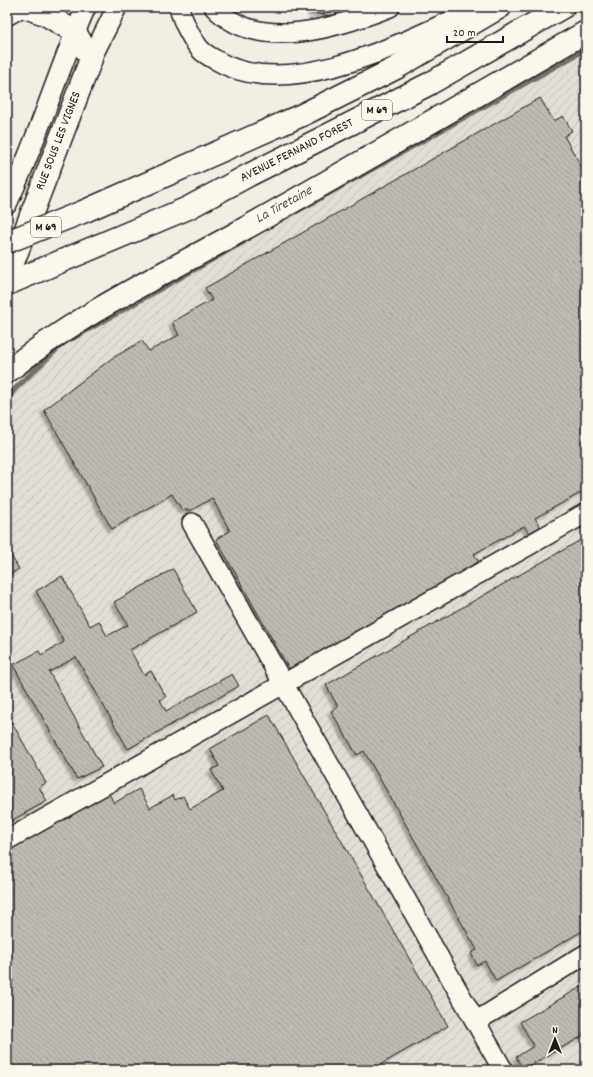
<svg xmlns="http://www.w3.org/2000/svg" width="593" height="1077" font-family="Dekko,sans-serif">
  <defs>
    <pattern id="industrial-furrows" width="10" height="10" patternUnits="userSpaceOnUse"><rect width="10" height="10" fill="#e2ded5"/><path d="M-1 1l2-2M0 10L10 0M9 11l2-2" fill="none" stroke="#c1beb6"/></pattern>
    <pattern id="building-back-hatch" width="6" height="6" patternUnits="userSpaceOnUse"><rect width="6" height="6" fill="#bdbab1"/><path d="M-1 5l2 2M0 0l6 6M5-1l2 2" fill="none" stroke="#a29f98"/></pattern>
    <filter id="shadow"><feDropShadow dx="-3.5" dy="3.5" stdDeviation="1" flood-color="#0004"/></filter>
  </defs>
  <rect width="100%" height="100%" fill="#f2eee4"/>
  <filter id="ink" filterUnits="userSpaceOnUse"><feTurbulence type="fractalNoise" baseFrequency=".025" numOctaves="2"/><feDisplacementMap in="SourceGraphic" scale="8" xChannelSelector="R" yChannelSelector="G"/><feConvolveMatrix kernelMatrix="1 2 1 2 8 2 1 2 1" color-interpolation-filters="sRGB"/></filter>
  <g filter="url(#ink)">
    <polygon fill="url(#industrial-furrows)" points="586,41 586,1070 7,1070 7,394 29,369 54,347"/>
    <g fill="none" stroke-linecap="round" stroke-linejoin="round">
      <g stroke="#716f6b" stroke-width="5.5">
        <polyline points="297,211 586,49"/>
        <polyline points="73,338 243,242"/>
        <polyline points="7,399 16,388 62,344"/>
      </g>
    </g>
    <g fill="url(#building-back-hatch)" stroke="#1c1c1c" filter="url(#shadow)">
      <polygon points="312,7 325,7 324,15 311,13"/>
      <polygon points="325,7 337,7 336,16 324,15"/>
      <polygon points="540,98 554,121 563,116 572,131 564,136 581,166 586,163 586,490 535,518 540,527 529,533 524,526 474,554 479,562 289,669 216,539 230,531 212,498 192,510 182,510 172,494 112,529 44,410 111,359 142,341 149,351 179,335 172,322 212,300 205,288"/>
      <polygon points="586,537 586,929 496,981 485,961 477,965 471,953 477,950 364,751 357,755 331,711 338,707 326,685"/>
      <polygon points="7,549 19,569 7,576"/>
      <polygon points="173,569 197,612 130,650 144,675 151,671 166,697 160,700 166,711 232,674 239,686 128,749 76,657 49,672 102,767 77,779 13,665 39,651 41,655 64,642 36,591 62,576 90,626 99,621 107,636 128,625 114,602"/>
      <polygon points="7,714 46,783 39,787 47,801 7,823"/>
      <polygon points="269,715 448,1026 371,1070 7,1070 7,850 108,792 114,803 139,789 150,808 173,795 175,800 183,796 190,809 223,791 211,770 219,766 210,749"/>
      <polygon points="586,984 586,1029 581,1037 523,1069 516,1057 534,1046 520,1022"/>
    </g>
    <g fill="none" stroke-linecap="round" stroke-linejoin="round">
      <g stroke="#1c1c1c" stroke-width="22">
        <g id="minor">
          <path d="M179,7C182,20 193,43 203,52C207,55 212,58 216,60C289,105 412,38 480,7"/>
          <path d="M214,7C258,54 339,27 390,7"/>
          <polyline points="91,59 117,7"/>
          <path d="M7,204C38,140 57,72 86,7"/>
          <polyline points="192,523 503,1070"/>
          <polyline points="7,840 586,513"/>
          <polyline points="475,1022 586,954"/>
        </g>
      </g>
      <g stroke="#1c1c1c" stroke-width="25">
        <g id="major">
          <polyline points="7,14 19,7"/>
          <polyline points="85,211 302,115 396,68 500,7"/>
          <polyline points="7,278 91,59 75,32 45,14 25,7"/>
          <polyline points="7,284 188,208 249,175 429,84 563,7"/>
          <path d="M7,372C78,314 164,274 244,229C358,165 472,98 586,32"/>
        </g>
      </g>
      <use href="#minor" stroke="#fbf7ec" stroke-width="19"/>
      <use href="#major" stroke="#fbf7ec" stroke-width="22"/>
      <g stroke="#1c1c1c" stroke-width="25" stroke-linecap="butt">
        <polyline id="major-bridge" points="7,242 85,211"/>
      </g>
      <use href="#major-bridge" stroke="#fbf7ec" stroke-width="22"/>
    </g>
  </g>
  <g text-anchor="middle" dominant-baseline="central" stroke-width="3" stroke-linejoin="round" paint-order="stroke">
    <g fill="#fbf7ec" stroke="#5f5e5a" stroke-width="1">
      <rect x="362" y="100" width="30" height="20" rx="3"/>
      <rect x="31" y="217" width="30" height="20" rx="3"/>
    </g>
    <g font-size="12" font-weight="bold" fill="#1c1c1c">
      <text x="377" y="110">M 69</text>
      <text x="46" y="227">M 69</text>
    </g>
    <g font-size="13" fill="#1c1c1c" stroke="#fbf7ec">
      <text transform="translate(59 141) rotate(-69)">RUE SOUS LES VIGNES</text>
      <text transform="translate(297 151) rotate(-27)">AVENUE FERNAND FOREST</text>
    </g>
    <g font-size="14" font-style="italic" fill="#545351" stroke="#fbf7ec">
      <text transform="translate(284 205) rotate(-29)">La Tiretaine</text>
    </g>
  </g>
  <rect width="593" height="1077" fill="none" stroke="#fbf7ec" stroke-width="24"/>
  <rect x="12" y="12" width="569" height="1053" fill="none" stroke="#1c1c1c" stroke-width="1.5" filter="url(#ink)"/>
  <g transform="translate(555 1039)" stroke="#fbf7ec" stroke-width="3" paint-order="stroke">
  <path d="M0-3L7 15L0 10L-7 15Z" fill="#1c1c1c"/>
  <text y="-6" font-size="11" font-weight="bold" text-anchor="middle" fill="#1c1c1c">N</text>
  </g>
  <path d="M447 36v6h56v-6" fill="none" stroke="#1c1c1c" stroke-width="2"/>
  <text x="453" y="36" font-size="12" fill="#1c1c1c" stroke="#fbf7ec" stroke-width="3" paint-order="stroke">20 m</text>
</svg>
